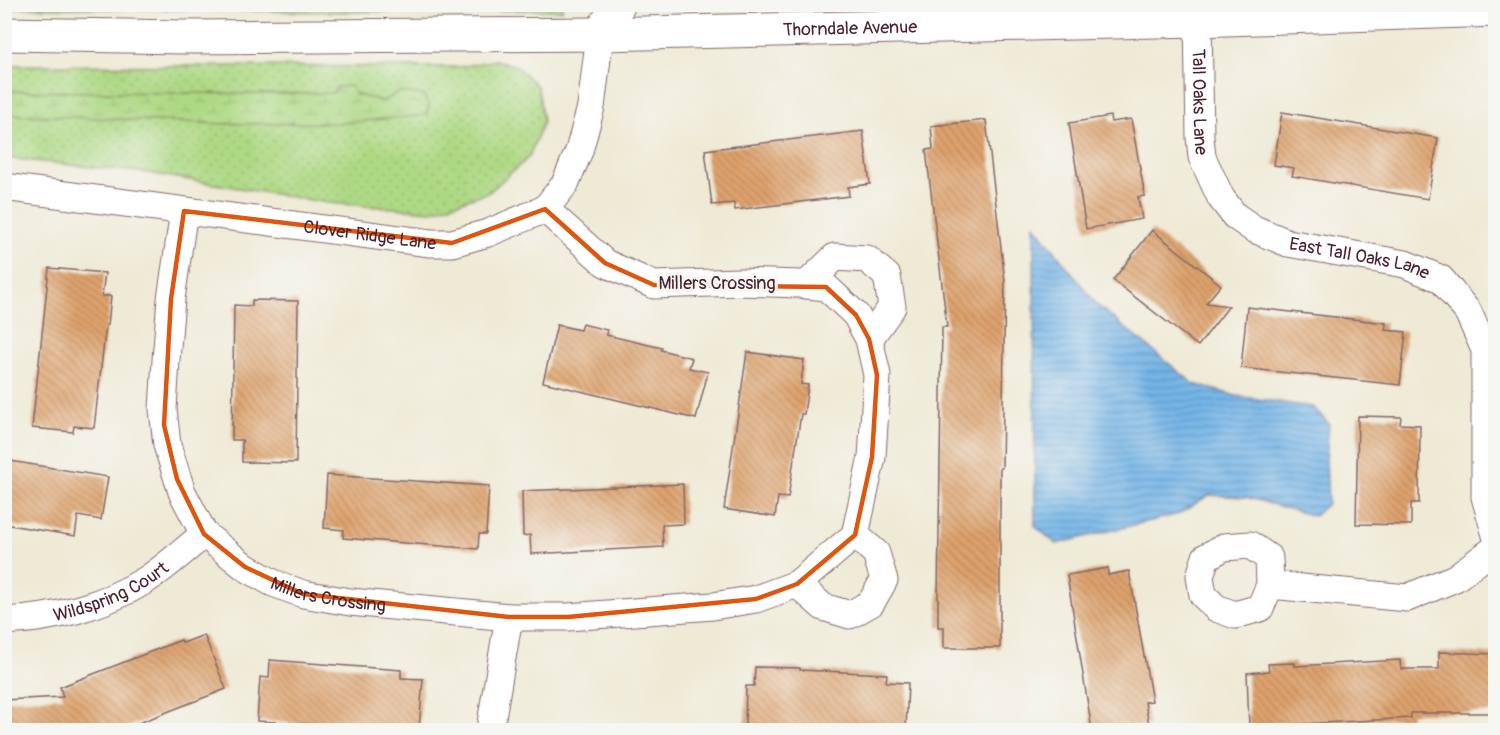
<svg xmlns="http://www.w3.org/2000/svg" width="1500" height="735" font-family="Pangolin,sans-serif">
  <defs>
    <pattern id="grass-dots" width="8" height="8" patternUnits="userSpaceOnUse" patternTransform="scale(1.5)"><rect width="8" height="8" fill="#aed984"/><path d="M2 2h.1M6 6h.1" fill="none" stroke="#97ba72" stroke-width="1.8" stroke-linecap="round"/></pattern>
    <pattern id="wetland-marsh" width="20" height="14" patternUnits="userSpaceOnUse" patternTransform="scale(1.5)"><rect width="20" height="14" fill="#aed984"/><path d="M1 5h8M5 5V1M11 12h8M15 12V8" fill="none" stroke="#97ba72"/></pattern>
    <pattern id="water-rules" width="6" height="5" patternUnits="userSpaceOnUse" patternTransform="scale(1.5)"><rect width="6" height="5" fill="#74b5e8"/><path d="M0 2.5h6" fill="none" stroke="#6193bc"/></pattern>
    <pattern id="building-back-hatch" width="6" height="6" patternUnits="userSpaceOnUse" patternTransform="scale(1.5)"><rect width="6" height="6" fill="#dea36d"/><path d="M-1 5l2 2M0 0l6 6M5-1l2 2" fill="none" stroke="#b6845a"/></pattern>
  </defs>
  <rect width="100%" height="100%" fill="#f6f6f2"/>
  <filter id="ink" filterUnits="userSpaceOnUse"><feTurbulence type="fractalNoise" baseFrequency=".0167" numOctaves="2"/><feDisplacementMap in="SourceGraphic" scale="12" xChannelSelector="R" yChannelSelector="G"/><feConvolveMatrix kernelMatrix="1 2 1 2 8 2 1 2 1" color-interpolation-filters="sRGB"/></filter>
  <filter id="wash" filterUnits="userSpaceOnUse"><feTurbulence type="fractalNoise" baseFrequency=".008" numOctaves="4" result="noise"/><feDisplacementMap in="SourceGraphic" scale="24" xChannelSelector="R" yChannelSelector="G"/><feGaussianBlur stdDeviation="1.35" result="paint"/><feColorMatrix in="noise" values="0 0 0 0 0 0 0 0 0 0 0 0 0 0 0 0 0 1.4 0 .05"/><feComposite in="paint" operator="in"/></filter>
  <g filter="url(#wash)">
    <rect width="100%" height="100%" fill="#efead6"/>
    <g fill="url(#grass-dots)" stroke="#7c7c58" stroke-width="1.5">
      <polygon points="5,4 562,4 562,10 328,12 5,7"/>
      <polygon points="495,60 516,66 538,87 543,122 529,157 489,192 432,211 328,203 148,173 5,158 5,65 460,67"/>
    </g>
    <polygon fill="url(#wetland-marsh)" stroke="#7c7c58" stroke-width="1.5" points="351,86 354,94 383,101 399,92 423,95 429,106 427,115 342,123 225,124 5,114 5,91 275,94 332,93 337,87"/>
    <polygon fill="url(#water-rules)" stroke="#5f6a8a" stroke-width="1.5" points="1034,224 1097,305 1194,384 1236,396 1313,407 1329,424 1326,459 1328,503 1314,516 1246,497 1209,495 1179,514 1056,544 1035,526"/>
    <g id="blocks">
      <g fill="url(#building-back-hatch)">
        <polygon points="1282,112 1438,138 1428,199 1292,176 1294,168 1274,165"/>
        <polygon points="1110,116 1111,122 1131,119 1145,196 1138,197 1142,219 1086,229 1069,123"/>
        <polygon points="986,120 1005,282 1002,468 1000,468 1000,648 944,648 944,627 938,627 938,598 942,327 947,327 926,150 933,149 931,126"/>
        <polygon points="863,131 870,184 848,187 849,196 735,210 734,203 712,205 705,150"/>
        <polygon points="1152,230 1221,285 1206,303 1229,306 1198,346 1113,280"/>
        <polygon points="49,268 105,273 102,296 111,296 108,325 106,325 94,428 74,426 73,432 32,428"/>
        <polygon points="252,300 298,301 296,463 242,462 242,440 232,440 234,305 252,306"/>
        <polygon points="1247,307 1386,323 1385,330 1406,332 1400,385 1241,368"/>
        <polygon points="582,324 607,330 606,335 662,348 661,350 692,358 689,368 708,372 696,419 543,382 557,325 580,330"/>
        <polygon points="747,352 804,360 801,384 808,385 804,414 801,414 788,498 778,497 775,517 724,509"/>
        <polygon points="1358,416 1401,417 1400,424 1420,425 1419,503 1411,503 1411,525 1356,524"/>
        <polygon points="4,460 108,477 101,520 78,516 75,536 4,524"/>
        <polygon points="327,475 489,486 486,534 479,534 478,549 343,538 344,530 324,528"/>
        <polygon points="683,484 684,524 662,525 663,547 531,554 530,535 523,536 522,491"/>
        <polygon points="1108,568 1108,575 1129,571 1152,701 1145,702 1149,725 1113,730 1092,730 1067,575"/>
        <polygon points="204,635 226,689 121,730 4,730 4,700 63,697 60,687 181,640 183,643"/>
        <polygon points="1439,652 1496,654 1496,713 1411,713 1411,718 1249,727 1247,673 1269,671 1268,664 1295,663 1295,666 1400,660 1401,669 1439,669"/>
        <polygon points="270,660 401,670 401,678 423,679 419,730 257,721 260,677 269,678"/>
        <polygon points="755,667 800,668 800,670 887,674 886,682 908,683 906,730 745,730 746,686 754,686"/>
      </g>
    </g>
  </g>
  <g filter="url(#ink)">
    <use href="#blocks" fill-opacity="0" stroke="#846667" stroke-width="1.5"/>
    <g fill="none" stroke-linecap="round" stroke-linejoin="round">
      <g stroke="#846667" stroke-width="29">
        <g id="street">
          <path id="s1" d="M1198,20L1200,137L1202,157L1221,198L1235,216L1254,229L1288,243L1405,264L1441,279L1468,312L1485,350V497L1496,535"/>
          <path id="s2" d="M4,187L430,243H452L488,233L545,209L565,184L579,151L591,107L600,34"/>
          <path id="s3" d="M184,211L171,299L166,360L163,409L167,445L182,492L204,534L245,567L273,583L303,594L350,602L509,617H568L713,606L756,599L797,584L855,535L872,457L877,375L869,339L856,315L826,287L799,284L739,282L654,285L605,263L545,209"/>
          <polyline points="806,285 835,257 867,259 887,276 892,307 869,339"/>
          <polygon points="1250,545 1269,558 1270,585 1260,608 1235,615 1216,608 1203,595 1200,576 1206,557 1224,547"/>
          <polyline points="797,584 823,607 850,615 871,603 884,580 876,553 855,535"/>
          <polyline points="1270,585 1407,598 1455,578 1496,548"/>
          <path id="s4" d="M4,621C53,619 104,606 146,580C166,567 185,550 204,534"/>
          <polyline points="491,723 509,617"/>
        </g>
      </g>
      <g stroke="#846667" stroke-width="35">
        <g id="secondary">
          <path id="s5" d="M600,34L1198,20L1496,10"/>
          <polyline points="600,34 619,4"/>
        </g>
      </g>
      <g stroke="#846667" stroke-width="35">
        <polyline id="highway" points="4,34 185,37 600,34"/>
      </g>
      <use href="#street" stroke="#fff" stroke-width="27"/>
      <use href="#secondary" stroke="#fff" stroke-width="33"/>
      <use href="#highway" stroke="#fff" stroke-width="33"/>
    </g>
  </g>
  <path fill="none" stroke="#e0560e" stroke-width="4.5" stroke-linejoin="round" d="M545,209L605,263L654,285L826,287L856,315L869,339L877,375L872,457L855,535L797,584L756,599L568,617H509L303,594L245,567L204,534L177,479L164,425L171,299L184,211L452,243Z"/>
  <g text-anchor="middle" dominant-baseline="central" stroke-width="6" stroke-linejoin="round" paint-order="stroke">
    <g font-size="18" fill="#4a1f2b" stroke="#f6f6f2">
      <text stroke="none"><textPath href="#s5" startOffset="250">Thorndale Avenue</textPath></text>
      <text stroke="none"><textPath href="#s1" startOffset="82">Tall Oaks Lane</textPath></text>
      <text stroke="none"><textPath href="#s2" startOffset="369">Clover Ridge Lane</textPath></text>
      <text stroke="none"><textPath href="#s1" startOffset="338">East Tall Oaks Lane</textPath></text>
      <text x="717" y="283">Millers Crossing</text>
      <text stroke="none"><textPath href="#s4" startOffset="112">Wildspring Court</textPath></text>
      <text stroke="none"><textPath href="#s3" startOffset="474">Millers Crossing</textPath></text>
    </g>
  </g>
  <rect width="1500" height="735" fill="none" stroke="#f6f6f2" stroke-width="24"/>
</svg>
